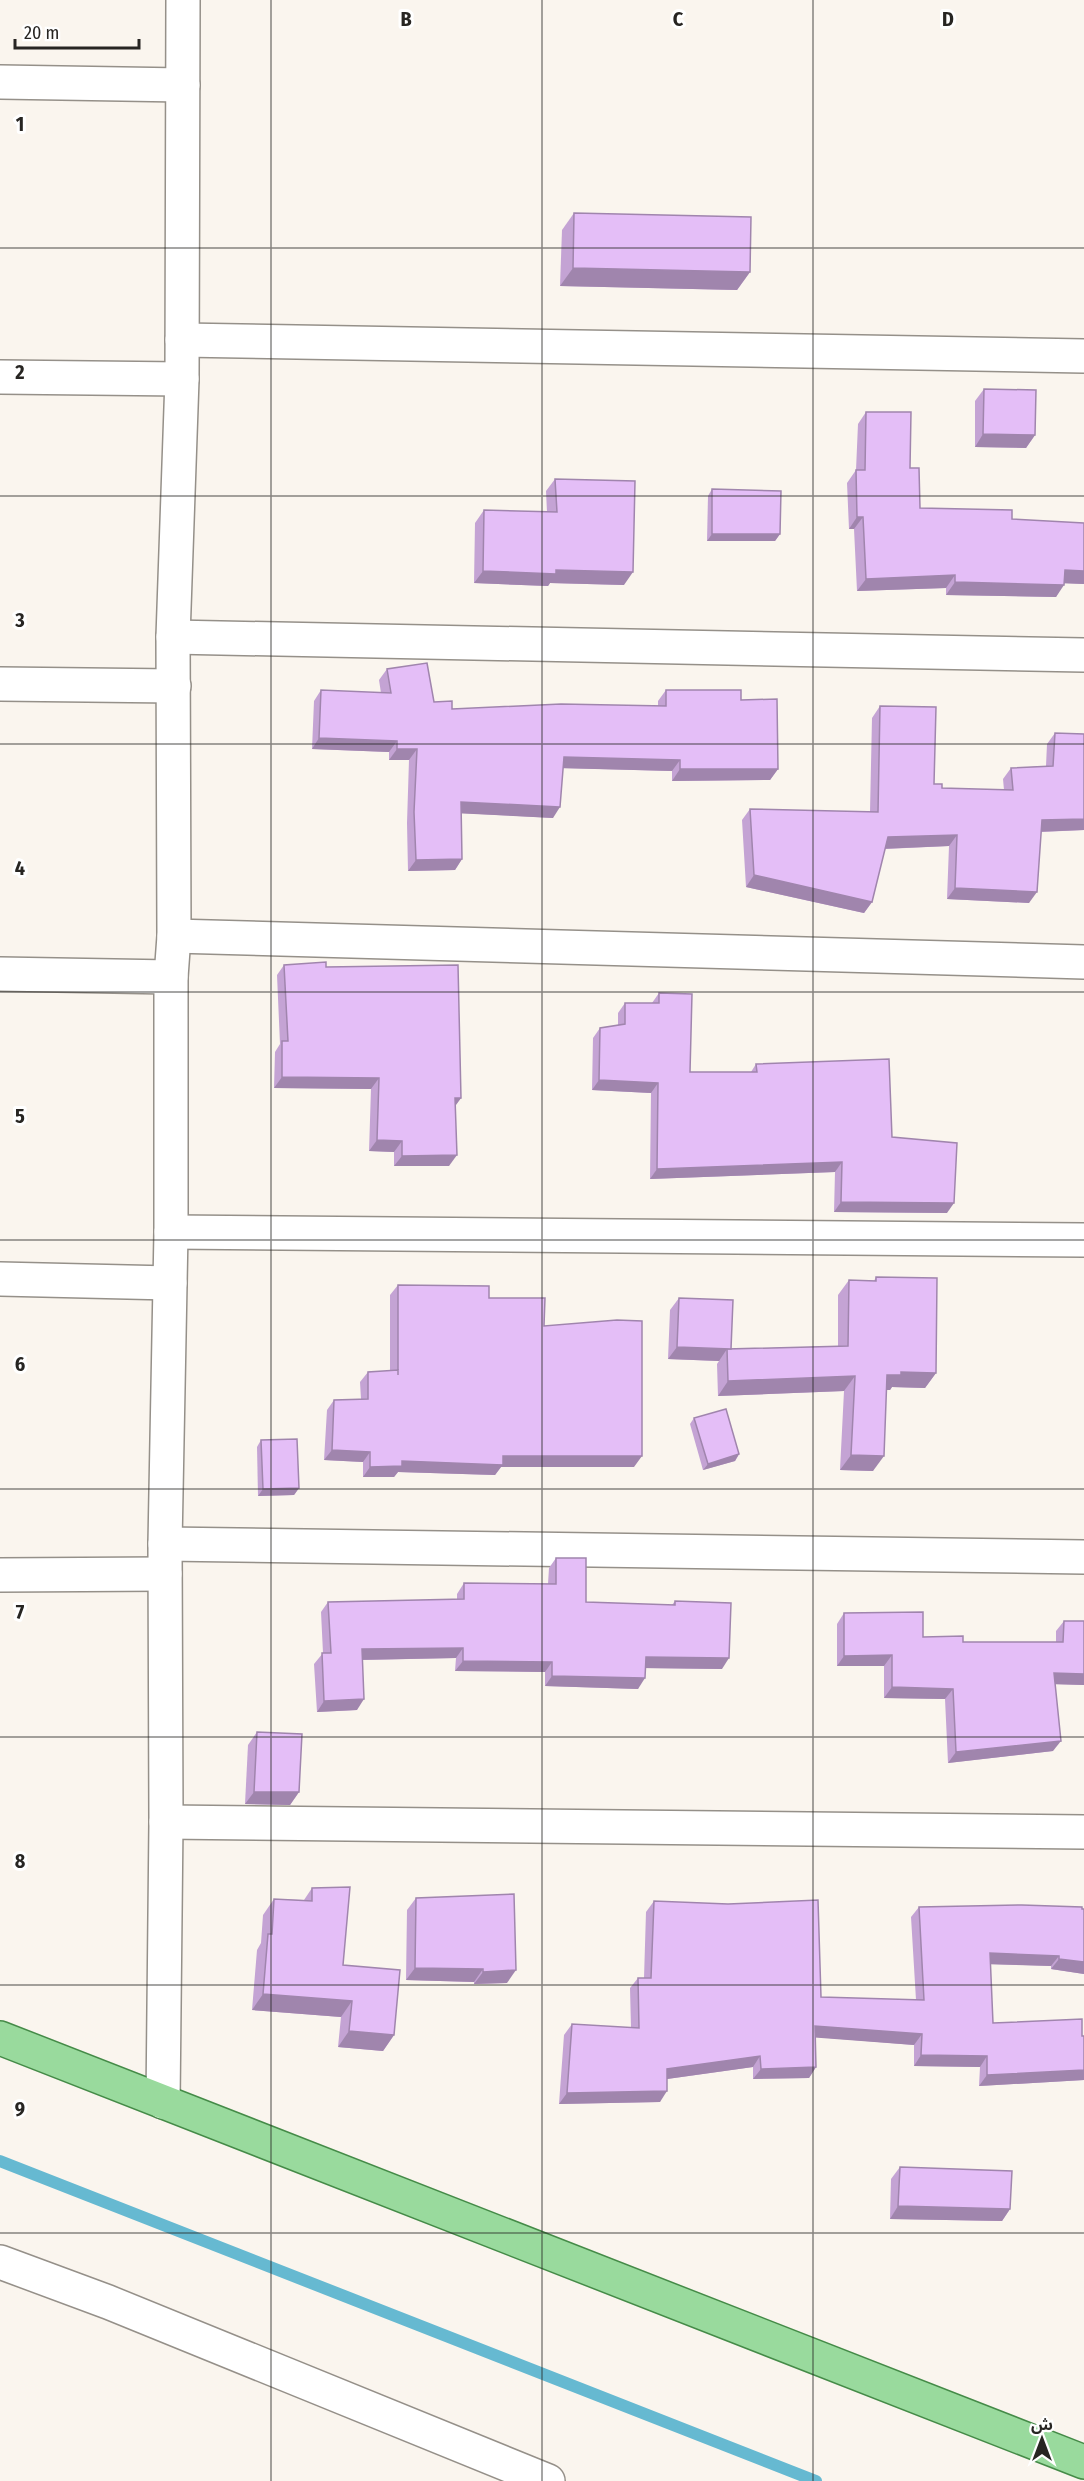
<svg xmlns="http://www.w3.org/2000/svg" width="1084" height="2481" font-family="'Fira Sans Condensed','Noto Sans Arabic',sans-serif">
  <rect width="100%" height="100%" fill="#faf5ee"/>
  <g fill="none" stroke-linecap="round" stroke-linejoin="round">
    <polyline stroke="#66b9d1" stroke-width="12" points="0,2161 816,2481"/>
    <g stroke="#959089" stroke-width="36">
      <g id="street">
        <polyline points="0,82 183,85"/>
        <polyline points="182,340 1084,356"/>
        <polyline points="0,377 182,379"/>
        <polyline points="173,637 1084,655"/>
        <polyline points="0,684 174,686"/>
        <polyline points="174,936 1084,962"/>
        <polyline points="0,974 171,977"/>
        <polyline points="171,1232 1084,1240"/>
        <polyline points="0,1279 170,1283"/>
        <polyline points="165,1544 1084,1557"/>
        <polyline points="0,1575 165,1574"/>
        <polyline points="166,1822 1084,1832"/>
        <polyline points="163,2102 166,1822 165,1544 171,1232 171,977 174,936 173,637 182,379 183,0"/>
        <polyline points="0,2262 108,2302 548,2481"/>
      </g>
    </g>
    <g stroke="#458b48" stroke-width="36">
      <polyline id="primary" points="0,2038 1084,2462"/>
    </g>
    <use href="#street" stroke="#fff" stroke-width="33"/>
    <use href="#primary" stroke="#99da9d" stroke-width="33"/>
  </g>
  <g fill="#c4a3d4">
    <polygon points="574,213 750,272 737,290 560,286 562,230"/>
    <polygon points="984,389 1035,435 1026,448 975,447 975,401"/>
    <polygon points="866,412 910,468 920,508 1012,519 1084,584 1064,583 1056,597 946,595 946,588 857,591 854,529 849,529 847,483 856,470 858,424"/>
    <polygon points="555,479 624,585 550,583 548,586 474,583 475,523 484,510 547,512 546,491"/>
    <polygon points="712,489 780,534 775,541 707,541 708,496"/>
    <polygon points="387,669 434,702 452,709 658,706 658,701 666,690 741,700 778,769 770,780 672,781 672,771 563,768 553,818 461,813 462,859 455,870 408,871 407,823 409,760 389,760 389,752 312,749 314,701 321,690 381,693 379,680"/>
    <polygon points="880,706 934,784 942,788 1004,790 1003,779 1011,768 1046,766 1047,744 1055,733 1084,734 1084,830 1041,832 1029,903 947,899 949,846 885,849 872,902 864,913 746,887 742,820 750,809 870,812 872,718"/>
    <polygon points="284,965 326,967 461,1098 455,1106 449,1166 394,1166 394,1152 369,1151 371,1089 274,1088 275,1052 280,1044 277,975"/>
    <polygon points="659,993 690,1072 751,1072 756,1064 892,1137 947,1213 834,1212 835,1172 650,1179 651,1093 592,1090 593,1038 600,1028 618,1025 618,1013 625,1003 652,1003"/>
    <polygon points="876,1277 936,1373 925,1388 892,1387 890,1390 886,1390 873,1471 840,1470 844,1391 718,1396 717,1364 719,1361 668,1359 670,1310 679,1298 731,1349 838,1346 838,1295 849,1280 874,1281"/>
    <polygon points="398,1285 489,1298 544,1326 634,1467 501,1467 495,1475 398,1472 394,1477 363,1477 363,1462 324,1460 327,1410 334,1400 361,1399 360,1382 368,1372 390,1371 390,1295"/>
    <polygon points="694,1418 739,1454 735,1461 703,1470 690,1424"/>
    <polygon points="261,1440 299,1488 294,1495 258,1496 257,1447"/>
    <polygon points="556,1558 586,1602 672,1605 675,1601 722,1669 646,1668 638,1689 545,1686 545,1672 455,1671 456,1658 363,1660 357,1710 317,1712 314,1664 323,1653 321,1612 328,1602 457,1600 457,1594 464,1583 548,1584 549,1568"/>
    <polygon points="844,1613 923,1637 963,1642 1056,1642 1056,1631 1064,1621 1084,1621 1084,1685 1055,1684 1053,1751 948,1763 945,1699 884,1698 884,1666 837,1666 837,1624"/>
    <polygon points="257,1732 299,1792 290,1805 245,1804 248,1745"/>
    <polygon points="312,1888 343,1965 394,2035 383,2051 338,2047 341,2017 252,2010 257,1950 261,1943 263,1915 274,1899 304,1900"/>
    <polygon points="416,1898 507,1983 474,1984 474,1982 406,1980 407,1910"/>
    <polygon points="654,1901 821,1997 916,2000 911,1917 919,1907 1084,1909 1084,1974 1051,1969 1051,1966 990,1964 993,2023 1084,2036 1084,2080 979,2086 980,2067 914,2066 914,2045 816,2037 816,2067 809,2078 753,2079 753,2067 667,2079 660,2102 559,2104 564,2035 572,2024 631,2028 630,1988 638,1978 644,1978 646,1912"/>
    <polygon points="900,2167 1010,2209 1002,2221 890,2219 891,2179"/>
  </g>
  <g fill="#a085ad">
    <polygon points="573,268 750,272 737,290 560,286"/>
    <polygon points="983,434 1035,435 1026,448 975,447"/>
    <polygon points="857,517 863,517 854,529 849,529"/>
    <polygon points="712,534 780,534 775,541 707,541"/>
    <polygon points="556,570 633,572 624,585 550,583 548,586 474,583 483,571"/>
    <polygon points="1065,570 1084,571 1084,584 1056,583"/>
    <polygon points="955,575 946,588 857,591 866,579"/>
    <polygon points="955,582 1064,585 1056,597 946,595"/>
    <polygon points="319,738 397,741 389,752 312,749"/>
    <polygon points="397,749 417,749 409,760 389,760"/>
    <polygon points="564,757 680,760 672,771 556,768"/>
    <polygon points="680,769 778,769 770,780 672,781"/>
    <polygon points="461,802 560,807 553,818 453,813"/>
    <polygon points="1084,819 1084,830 1034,832 1042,820"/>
    <polygon points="957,835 949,846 879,849 888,837"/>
    <polygon points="462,859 455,870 408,871 416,860"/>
    <polygon points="754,875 872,902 864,913 746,887"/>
    <polygon points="955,888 1037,892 1029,903 947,899"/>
    <polygon points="282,1077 379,1078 371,1089 274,1088"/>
    <polygon points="599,1080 658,1083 651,1093 592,1090"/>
    <polygon points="455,1098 461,1098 453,1109"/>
    <polygon points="377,1140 402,1141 394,1152 369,1151"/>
    <polygon points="457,1155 449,1166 394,1166 402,1156"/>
    <polygon points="842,1162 835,1172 650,1179 657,1169"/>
    <polygon points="841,1202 954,1203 947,1213 834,1212"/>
    <polygon points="677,1347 727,1349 719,1361 668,1359"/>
    <polygon points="901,1372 936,1373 925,1388 892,1387 890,1390 876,1390 887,1375"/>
    <polygon points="855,1376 844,1391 718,1396 728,1381"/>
    <polygon points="332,1450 370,1452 363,1462 324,1460"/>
    <polygon points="739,1454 735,1461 703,1470 708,1464"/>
    <polygon points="851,1455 884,1456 873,1471 840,1470"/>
    <polygon points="503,1456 642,1456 634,1467 501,1467 495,1475 398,1472 394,1477 363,1477 370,1467 402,1461"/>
    <polygon points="299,1488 294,1495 258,1496 263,1489"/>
    <polygon points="463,1648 456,1658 355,1660 362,1649"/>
    <polygon points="892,1655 884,1666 837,1666 844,1656"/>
    <polygon points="646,1657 729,1658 722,1669 639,1668"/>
    <polygon points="463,1661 552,1662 545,1672 455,1671"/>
    <polygon points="1054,1673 1084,1674 1084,1685 1047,1684"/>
    <polygon points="552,1676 645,1678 638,1689 545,1686"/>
    <polygon points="892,1687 953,1689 945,1699 884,1698"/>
    <polygon points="364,1699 357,1710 317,1712 324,1701"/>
    <polygon points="1061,1741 1053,1751 948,1763 956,1752"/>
    <polygon points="254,1792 299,1792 290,1805 245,1804"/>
    <polygon points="990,1953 1059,1956 1051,1966 982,1964"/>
    <polygon points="1059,1959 1084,1962 1084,1974 1051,1969"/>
    <polygon points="415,1968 483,1969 474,1982 406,1980"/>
    <polygon points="516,1970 507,1983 474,1984 483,1972"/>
    <polygon points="263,1994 352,2001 341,2017 252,2010"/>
    <polygon points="815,2026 922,2034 914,2045 808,2037"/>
    <polygon points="349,2031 394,2035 383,2051 338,2047"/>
    <polygon points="921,2055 987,2056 980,2067 914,2066"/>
    <polygon points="760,2056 753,2067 660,2080 667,2069"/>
    <polygon points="816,2067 809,2078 753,2079 761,2069"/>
    <polygon points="1084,2070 1084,2080 979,2086 987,2075"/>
    <polygon points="667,2091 660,2102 559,2104 567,2093"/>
    <polygon points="898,2206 1010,2209 1002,2221 890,2219"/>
  </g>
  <g fill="#e4bef7" stroke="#a085ad" stroke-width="1.5">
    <polygon points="574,213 751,217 750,272 573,268"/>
    <polygon points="984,389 1036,390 1035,435 983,434"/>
    <polygon points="866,412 911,412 910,468 919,468 920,508 1012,510 1012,519 1084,523 1084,571 1065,570 1064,585 955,582 955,575 866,579 863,517 857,517 856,470 865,470"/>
    <polygon points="555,479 635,481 633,572 556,570 556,574 483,571 484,510 557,512"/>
    <polygon points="712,489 781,491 780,534 712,534"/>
    <polygon points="427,663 434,702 452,701 452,709 561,704 666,706 666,690 741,690 741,700 777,699 778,769 680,769 680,760 564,757 560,807 461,802 462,859 416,860 414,812 417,749 397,749 397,741 319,738 321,690 391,693 387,669"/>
    <polygon points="880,706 936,707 934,784 942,784 942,788 1013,790 1011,768 1053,766 1055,733 1084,734 1084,819 1042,820 1037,892 955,888 957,835 888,837 872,902 754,875 750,809 878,812"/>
    <polygon points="326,962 326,967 458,965 461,1098 455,1098 457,1155 402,1156 402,1141 377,1140 379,1078 282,1077 282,1041 288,1041 284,965"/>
    <polygon points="659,993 692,994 690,1072 757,1072 756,1064 889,1059 892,1137 957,1143 954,1203 841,1202 842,1162 657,1169 658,1083 599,1080 600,1028 625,1024 625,1003 659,1003"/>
    <polygon points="876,1277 937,1278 936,1373 901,1372 901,1375 887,1375 884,1456 851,1455 855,1376 728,1381 727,1349 848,1346 849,1280 876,1281"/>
    <polygon points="398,1285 489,1286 489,1298 545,1298 544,1326 617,1320 642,1321 642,1456 503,1456 503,1465 402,1461 402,1466 370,1467 370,1452 332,1450 334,1400 368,1399 368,1372 398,1370 398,1375"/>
    <polygon points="679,1298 733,1300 731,1349 677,1347"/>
    <polygon points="726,1409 739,1454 708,1464 694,1418"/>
    <polygon points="297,1439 299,1488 263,1489 261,1440"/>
    <polygon points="556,1558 586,1558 586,1602 675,1605 675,1601 731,1603 729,1658 646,1657 645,1678 552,1676 552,1662 463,1661 463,1648 362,1649 364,1699 324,1701 322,1653 331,1653 328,1602 464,1599 464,1583 556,1584"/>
    <polygon points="923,1612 923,1637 963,1636 963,1642 1063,1642 1064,1621 1084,1621 1084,1674 1054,1673 1061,1741 956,1752 953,1689 892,1687 892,1655 844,1656 844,1613"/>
    <polygon points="257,1732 302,1734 299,1792 254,1792"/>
    <polygon points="350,1887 343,1965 400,1970 394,2035 349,2031 352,2001 263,1994 268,1934 272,1934 274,1899 312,1901 312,1888"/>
    <polygon points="514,1894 516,1970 483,1972 483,1969 415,1968 416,1898"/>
    <polygon points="818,1900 821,1997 924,2000 919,1907 1022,1905 1082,1907 1082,1909 1084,1909 1084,1962 1059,1959 1059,1956 990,1953 993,2023 1082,2019 1082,2036 1084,2036 1084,2070 987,2075 987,2056 921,2055 922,2034 815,2026 816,2067 761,2069 760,2056 667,2069 667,2091 567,2093 572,2024 639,2028 638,1978 651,1978 654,1901 728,1904"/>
    <polygon points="900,2167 1012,2171 1010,2209 898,2206"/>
  </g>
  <path fill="none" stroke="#272522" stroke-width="1.5" stroke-opacity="0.55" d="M271,0V2481M542,0V2481M813,0V2481M0,248H1084M0,496H1084M0,744H1084M0,992H1084M0,1240H1084M0,1489H1084M0,1737H1084M0,1985H1084M0,2233H1084"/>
  <g font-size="20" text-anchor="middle" font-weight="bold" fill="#272522" stroke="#fff" stroke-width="6" stroke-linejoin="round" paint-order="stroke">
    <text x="406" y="26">B</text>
    <text x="678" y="26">C</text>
    <text x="948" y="26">D</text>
    <text x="20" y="131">1</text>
    <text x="20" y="379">2</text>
    <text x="20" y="627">3</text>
    <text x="20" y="875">4</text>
    <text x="20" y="1123">5</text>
    <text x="20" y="1371">6</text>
    <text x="20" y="1619">7</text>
    <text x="20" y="1868">8</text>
    <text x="20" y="2116">9</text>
  </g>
  <g transform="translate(1042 2439)" stroke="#ffffff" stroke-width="4.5" paint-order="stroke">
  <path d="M0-4.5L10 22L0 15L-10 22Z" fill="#272522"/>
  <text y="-9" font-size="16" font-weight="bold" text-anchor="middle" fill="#272522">ش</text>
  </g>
  <path d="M15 39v9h124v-9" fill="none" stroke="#272522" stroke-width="3"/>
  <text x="24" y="39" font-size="18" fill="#272522" stroke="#ffffff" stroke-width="4.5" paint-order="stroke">20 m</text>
</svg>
